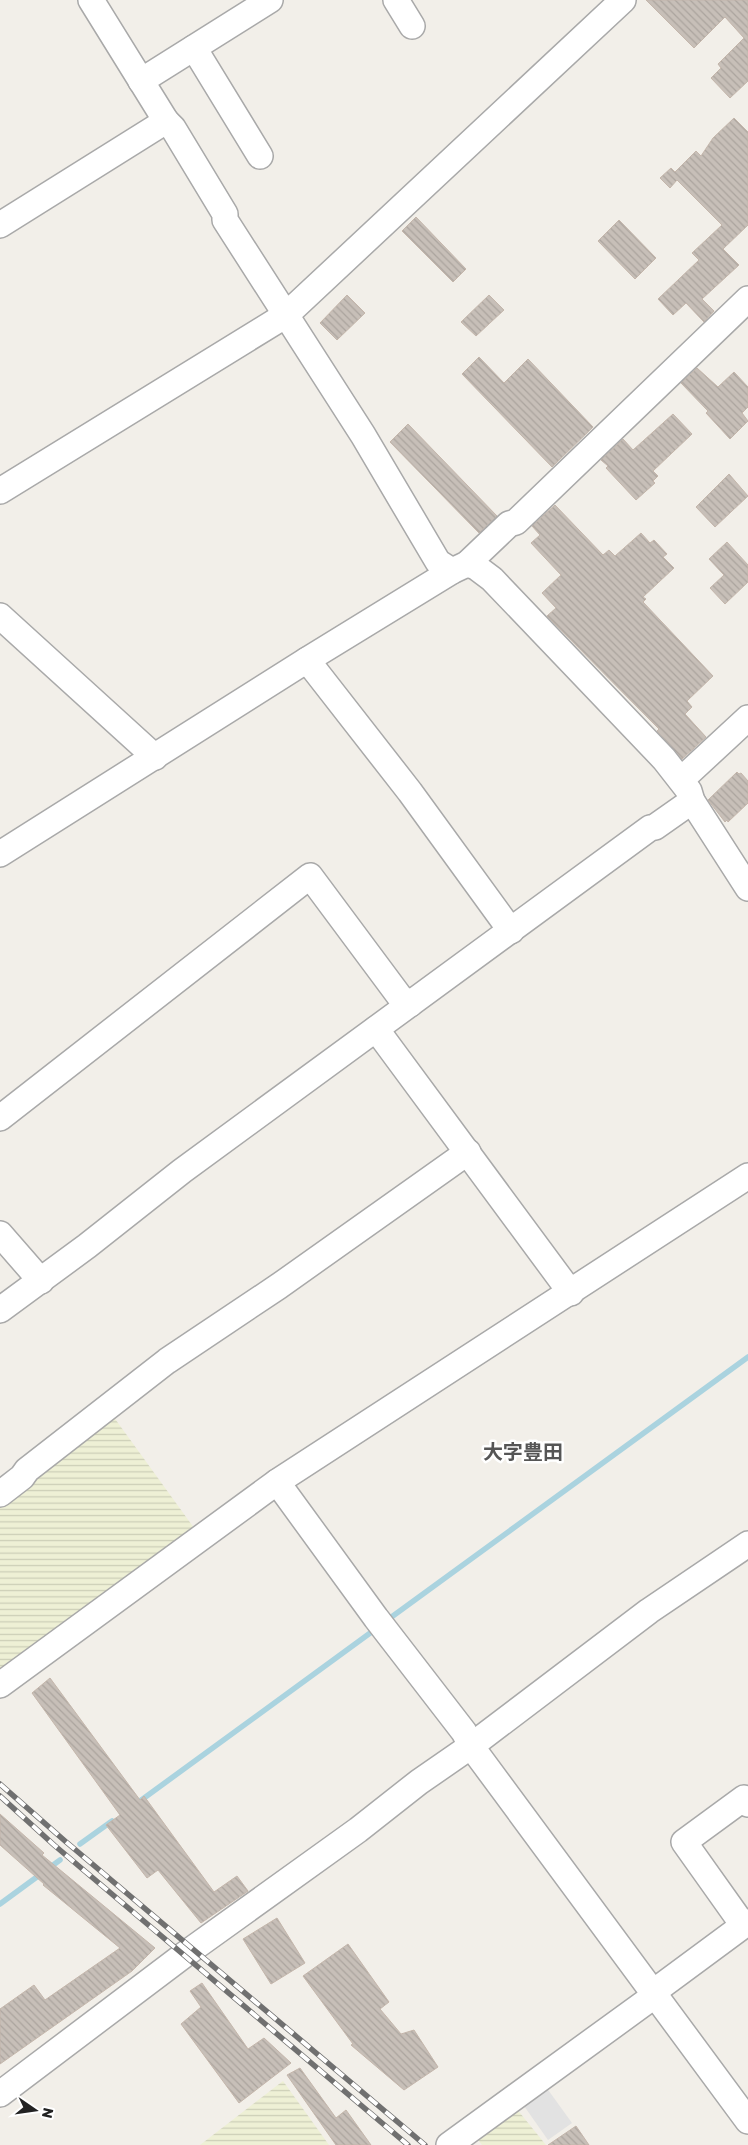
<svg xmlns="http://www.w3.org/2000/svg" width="748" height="2145" font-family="Rubik,'Noto Sans JP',sans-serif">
  <defs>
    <pattern id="farmland-rules" width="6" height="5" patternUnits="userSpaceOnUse" patternTransform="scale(1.25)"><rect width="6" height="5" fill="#eef0d5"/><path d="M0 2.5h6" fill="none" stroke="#ccceb7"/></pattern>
    <pattern id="building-back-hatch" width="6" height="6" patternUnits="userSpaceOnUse" patternTransform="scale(1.25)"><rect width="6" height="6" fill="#c7bfb8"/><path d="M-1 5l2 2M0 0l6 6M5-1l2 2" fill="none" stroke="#aba49e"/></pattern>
  </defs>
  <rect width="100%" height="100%" fill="#f2efe9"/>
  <g fill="url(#farmland-rules)">
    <polygon points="113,1416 197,1532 0,1674 0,1503"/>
    <polygon points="283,2081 329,2145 200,2145"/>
    <polygon points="516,2108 546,2145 482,2145 476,2137"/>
  </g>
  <polygon fill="#e2e2e2" points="546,2087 572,2123 548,2140 522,2103"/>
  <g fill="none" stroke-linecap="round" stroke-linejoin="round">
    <g stroke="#aad3df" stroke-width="5.5">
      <polyline points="386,1621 748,1357"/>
      <polyline points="140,1801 377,1628"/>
      <polyline points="80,1844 112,1821"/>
      <polyline points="0,1904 60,1860"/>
    </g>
  </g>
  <g fill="url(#building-back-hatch)" stroke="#c4b6ab">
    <polygon points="646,0 748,0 748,81 730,98 711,78 721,68 718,64 744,38 725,17 694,48"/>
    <polygon points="734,118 748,132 748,225 723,249 739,265 702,299 714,311 704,322 686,303 673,315 658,299 699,260 692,253 722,225 677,180 670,188 660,178 671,168 675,172 696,151 701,156 713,138"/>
    <polygon points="416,217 466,269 453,282 402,231"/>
    <polygon points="619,220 656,258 635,279 598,241"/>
    <polygon points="347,295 365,313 337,340 320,323"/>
    <polygon points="489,295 504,310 476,336 461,322"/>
    <polygon points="479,357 504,383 528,359 593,427 552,467 462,374"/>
    <polygon points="697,368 718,387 734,372 748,387 748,407 742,413 748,421 730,439 706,413 708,411 681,383"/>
    <polygon points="673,414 692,434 653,471 658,476 653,481 655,483 636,500 606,468 608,466 601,460 623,439 633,450"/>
    <polygon points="408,424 497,516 479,533 390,442"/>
    <polygon points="729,474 748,496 715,527 696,507"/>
    <polygon points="555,505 603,555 609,550 615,556 641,533 650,543 654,540 667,554 663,557 674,568 643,597 646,599 643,602 713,676 687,701 692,707 685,714 706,737 682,759 657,731 659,729 547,616 556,608 542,593 561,575 531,543 540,535 532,526"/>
    <polygon points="727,542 748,565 748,582 725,604 710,588 724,575 709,559"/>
    <polygon points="737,772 739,774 741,773 748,781 748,803 728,822 727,820 725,822 708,800"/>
    <polygon points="50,1678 140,1800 144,1796 214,1892 237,1876 248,1891 201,1923 158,1870 147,1878 106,1825 120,1815 32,1693"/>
    <polygon points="0,1814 44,1853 42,1855 155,1948 132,1971 0,2064 0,2009 34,1985 45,2000 120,1948 43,1885 44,1884 0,1845"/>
    <polygon points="277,1918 305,1963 271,1984 243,1939"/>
    <polygon points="348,1944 389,2002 380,2009 401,2034 414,2030 438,2067 404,2090 351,2045 353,2044 303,1976"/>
    <polygon points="202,1983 248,2049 264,2038 291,2063 239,2103 181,2024 201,2007 190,1991"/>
    <polygon points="300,2068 336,2118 346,2110 371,2145 336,2145 287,2075"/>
    <polygon points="576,2126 589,2145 548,2145"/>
  </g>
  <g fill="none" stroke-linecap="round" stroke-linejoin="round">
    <g stroke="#a9a9a9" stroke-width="28">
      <g id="minor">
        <polyline points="91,0 166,121 173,128 225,214 225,220 363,435 438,562 452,571"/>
        <polyline points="396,0 412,26"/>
        <polyline points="194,48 260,156"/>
        <polyline points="141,81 270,0"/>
        <polyline points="0,225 166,121"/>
        <polyline points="0,491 286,315 623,0"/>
        <polyline points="467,564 476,567 492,579 664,759 689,791 692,801 748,888"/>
        <polyline points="0,616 155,757"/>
        <polyline points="307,660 410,792 511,931"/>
        <polyline points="682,779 748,718"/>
        <polyline points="0,854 307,660 452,571 467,564 509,524 516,522 748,299"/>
        <polyline points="376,1029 571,1293"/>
        <polyline points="0,1118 310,876 400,997 410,1004"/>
        <polyline points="0,1234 41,1281"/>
        <polyline points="0,1310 87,1246 182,1171 650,828 655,827 692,801"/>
        <polyline points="277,1482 376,1618 464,1732 471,1746 748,2121"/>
        <polyline points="0,1494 22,1477 27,1470 167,1361 279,1286 468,1152"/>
        <polyline points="0,1685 277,1482 748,1176"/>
        <polyline points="743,1925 684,1842 744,1798 748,1804"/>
        <polyline points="652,1993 748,1922"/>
        <polyline points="0,2094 184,1955 358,1830 419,1782 471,1746 649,1611 748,1544"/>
        <polyline points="449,2145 654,1996"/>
      </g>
    </g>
    <use href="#minor" stroke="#fff" stroke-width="25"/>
    <g stroke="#707070" stroke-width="5.5">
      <g id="rail">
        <polyline points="0,1784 65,1841 425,2145"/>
        <polyline points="0,1796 54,1845 408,2145"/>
      </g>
    </g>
    <use href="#rail" stroke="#fff" stroke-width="4" stroke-dasharray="11" stroke-linecap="butt"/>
  </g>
  <g text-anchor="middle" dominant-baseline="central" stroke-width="5" stroke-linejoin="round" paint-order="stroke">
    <g font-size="20" font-weight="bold" fill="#555" stroke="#fff">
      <text x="523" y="1452">大字豊田</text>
    </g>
  </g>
  <g transform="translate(35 2110) rotate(103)" stroke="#ffffff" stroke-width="4" paint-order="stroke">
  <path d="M0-4L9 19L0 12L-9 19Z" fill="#222222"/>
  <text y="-8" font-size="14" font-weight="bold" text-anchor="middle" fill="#222222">N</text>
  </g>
</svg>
